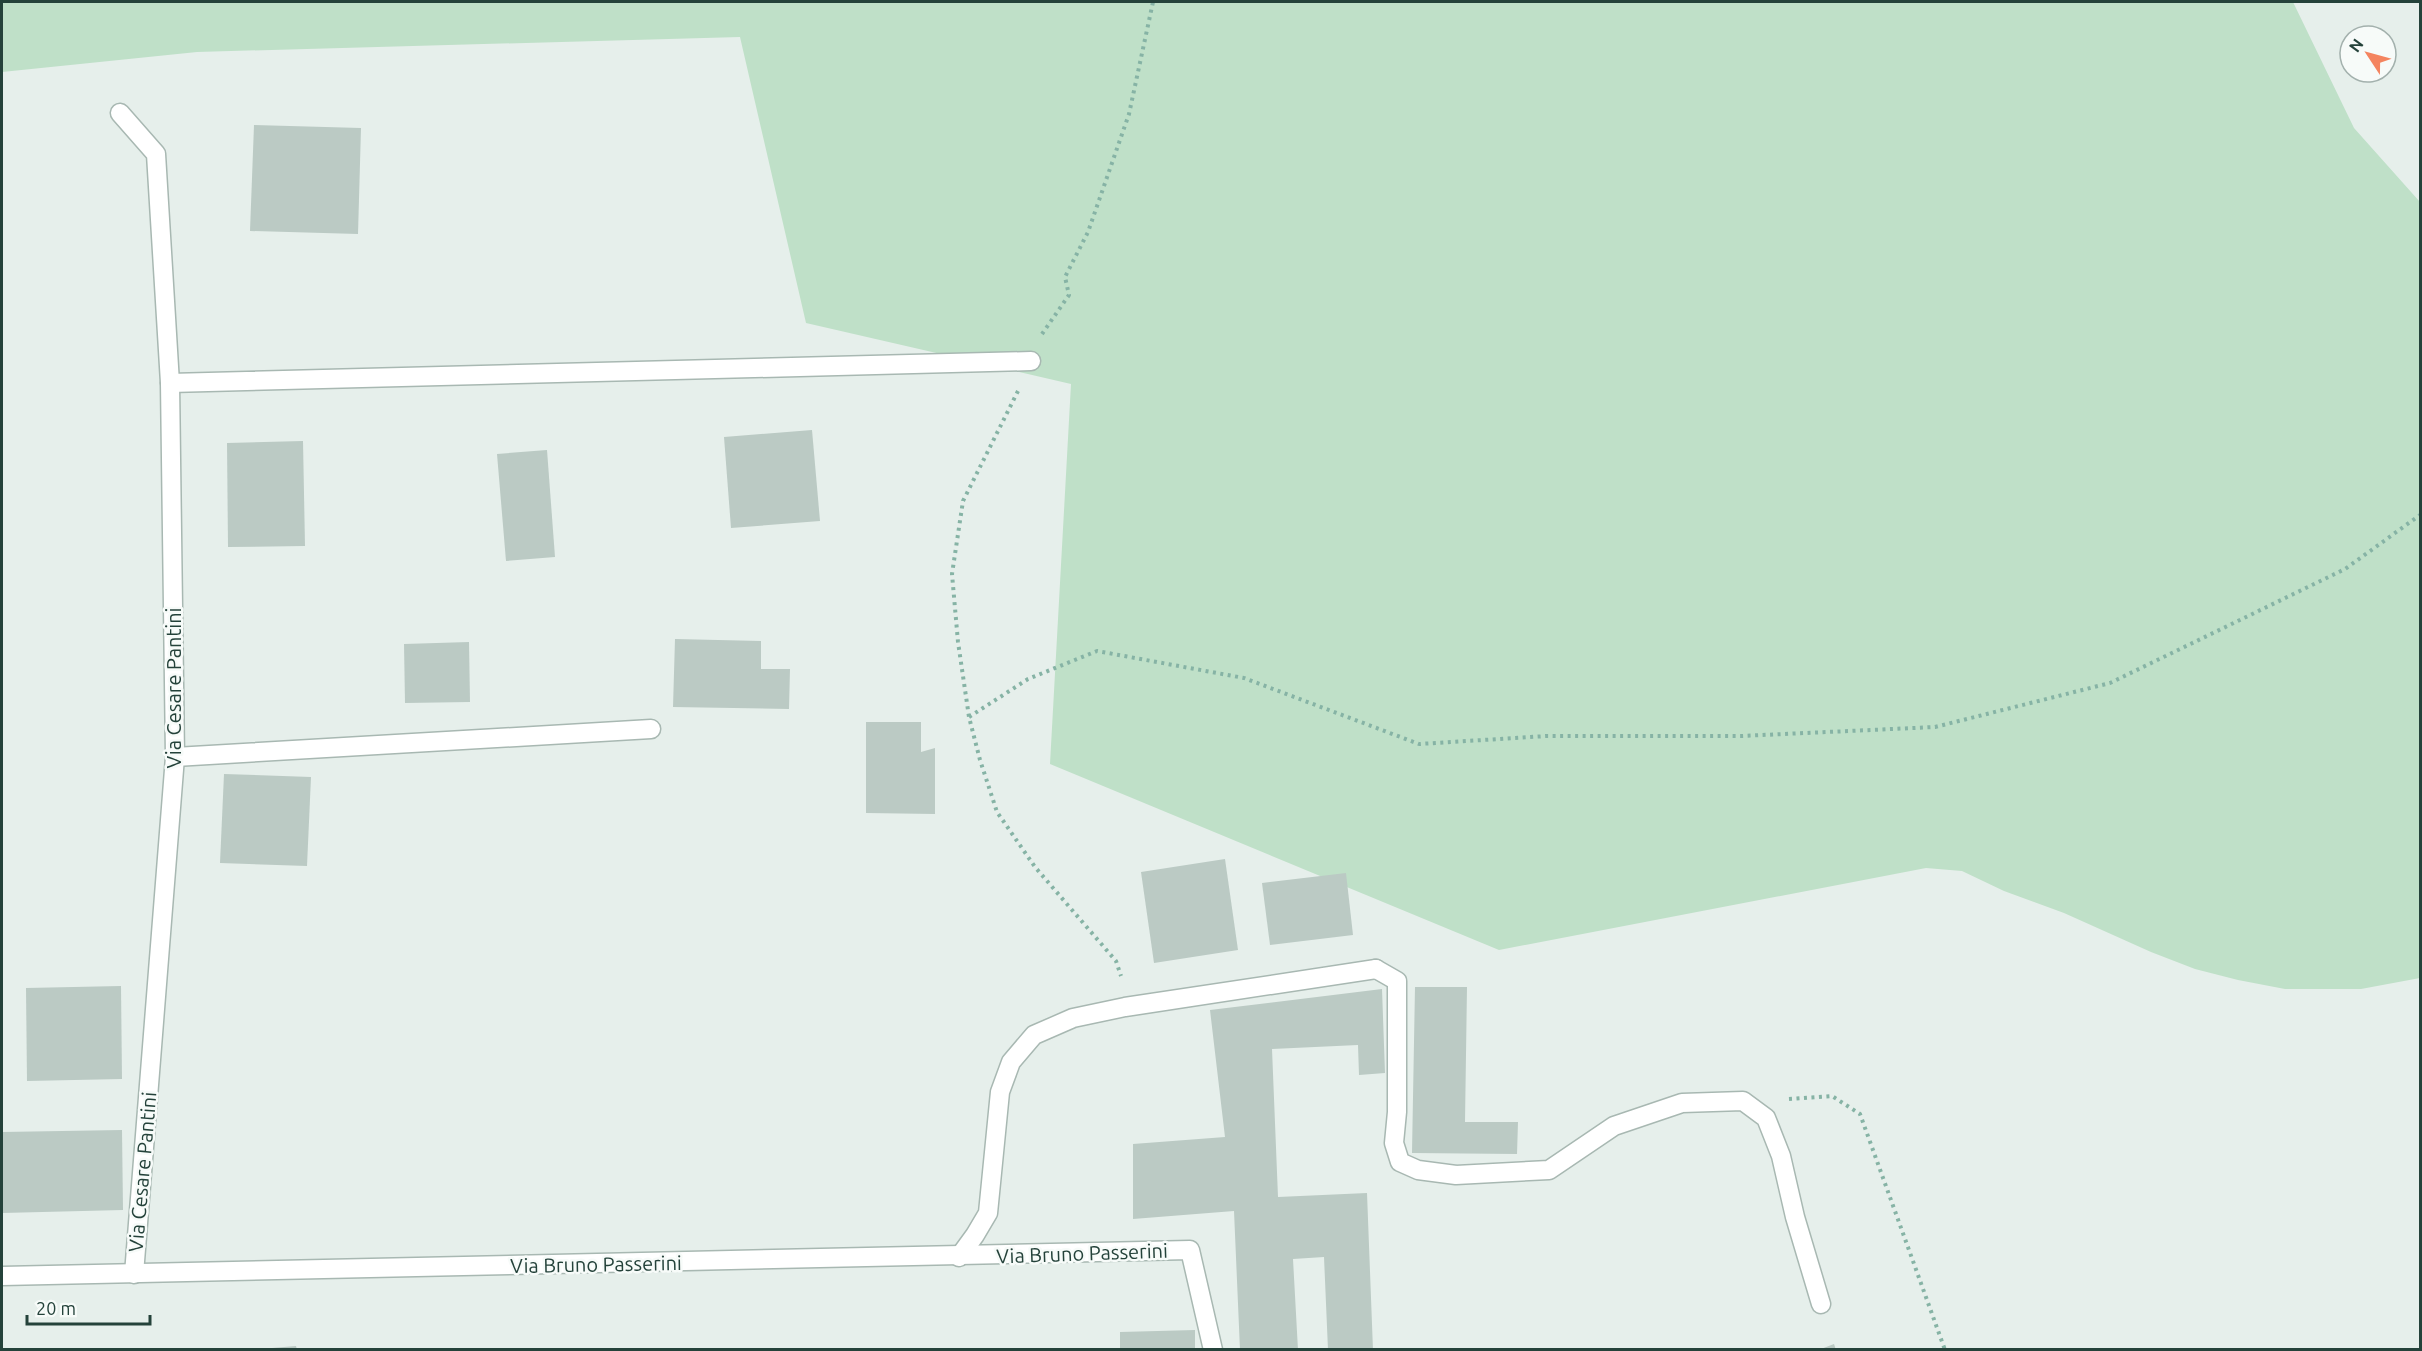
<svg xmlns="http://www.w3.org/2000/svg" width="2422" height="1351" font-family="Ubuntu,sans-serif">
  <rect width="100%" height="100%" fill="#e6efeb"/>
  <polygon fill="#bfe0c8" points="2,2 2293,2 2354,128 2420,202 2420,978 2361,989 2285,989 2238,980 2195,969 2151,952 2064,913 2004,891 1962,871 1926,868 1499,950 1050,764 1071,384 806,323 740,37 197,52 2,72"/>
  <g fill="#bbcac4">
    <polygon points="254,125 361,128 358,234 250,231"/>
    <polygon points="812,430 820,521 731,528 724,437"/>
    <polygon points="303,441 305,546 228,547 227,443"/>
    <polygon points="547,450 555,557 506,561 497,454"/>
    <polygon points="675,639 761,641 761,669 790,669 789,709 673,707"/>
    <polygon points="469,642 470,702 405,703 404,644"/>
    <polygon points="866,722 921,722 921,752 935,748 935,814 866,813"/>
    <polygon points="224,774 311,777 307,866 220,863"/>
    <polygon points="1225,859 1238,950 1154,963 1141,872"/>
    <polygon points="1346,873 1353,935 1270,945 1262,883"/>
    <polygon points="121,986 122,1079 27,1081 26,988"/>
    <polygon points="1415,987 1467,987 1465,1122 1518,1122 1517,1154 1412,1153"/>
    <polygon points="1382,989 1385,1073 1359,1075 1358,1045 1272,1049 1278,1197 1367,1193 1373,1350 1328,1350 1324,1257 1293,1259 1298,1350 1240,1350 1234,1211 1133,1219 1133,1144 1225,1137 1210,1010"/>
    <polygon points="122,1130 123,1210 2,1213 2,1132"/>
    <polygon points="1195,1330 1195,1350 1120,1350 1120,1332"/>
    <polygon points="1834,1344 1836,1350 1821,1350 1821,1349"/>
    <polygon points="296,1346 297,1350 272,1350 272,1348"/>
  </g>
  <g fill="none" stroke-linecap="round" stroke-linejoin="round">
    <g stroke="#a8b8b2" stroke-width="21">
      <g id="service">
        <polyline points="175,757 651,729"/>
        <polyline points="1376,969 1397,981 1397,1112 1394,1143 1400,1162 1418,1170 1456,1175 1549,1170 1614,1126 1682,1103 1743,1101 1766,1118 1781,1156 1795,1217 1821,1304"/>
      </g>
    </g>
    <g stroke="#a8b8b2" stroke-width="21">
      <g id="minor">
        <polyline points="120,113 156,154 170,383 175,757 134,1274"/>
        <polyline points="170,383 1031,361"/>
        <polyline points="959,1257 975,1235 988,1213 1000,1092 1011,1062 1034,1035 1073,1018 1125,1007 1376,969"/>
        <polyline points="2,1276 1190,1250 1213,1350"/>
      </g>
    </g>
    <g stroke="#86b3a5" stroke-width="4" stroke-dasharray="3 4.5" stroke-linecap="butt">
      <polyline points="1042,334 1069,295 1065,277 1088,232 1129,114 1153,2"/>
      <polyline points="1018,391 963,501 952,574 958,642 969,717 980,760 997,812 1035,867 1116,961 1121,976"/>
      <polyline points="969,717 1028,679 1097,651 1244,678 1419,744 1547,736 1741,736 1935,727 2110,683 2345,569 2420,515"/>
      <polyline points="1789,1099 1832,1096 1860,1114 1945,1350"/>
    </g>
    <use href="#service" stroke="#fff" stroke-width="18"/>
    <use href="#minor" stroke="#fff" stroke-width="18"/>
  </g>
  <g text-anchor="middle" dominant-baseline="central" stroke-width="5" stroke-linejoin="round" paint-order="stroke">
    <g font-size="20" fill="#24423a" stroke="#f7fbf9">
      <text transform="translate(173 688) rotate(-90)">Via Cesare Pantini</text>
      <text transform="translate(142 1172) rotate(-85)">Via Cesare Pantini</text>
      <text transform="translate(1082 1253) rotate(-2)">Via Bruno Passerini</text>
      <text transform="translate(596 1264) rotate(-1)">Via Bruno Passerini</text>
    </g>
  </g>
  <rect width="2422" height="1351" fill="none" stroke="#24423a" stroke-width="6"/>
  <g transform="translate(2368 54) rotate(306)"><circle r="28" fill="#f7fbf9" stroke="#a3b1ad" stroke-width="1.5"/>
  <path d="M0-4.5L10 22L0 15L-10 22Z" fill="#f4845f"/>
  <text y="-9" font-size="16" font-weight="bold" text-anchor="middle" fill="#24423a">N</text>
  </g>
  <path d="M27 1315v9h123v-9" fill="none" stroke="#24423a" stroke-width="3"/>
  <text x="36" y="1315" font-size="18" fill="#24423a" stroke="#f7fbf9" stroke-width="4.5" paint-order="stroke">20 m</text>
</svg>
